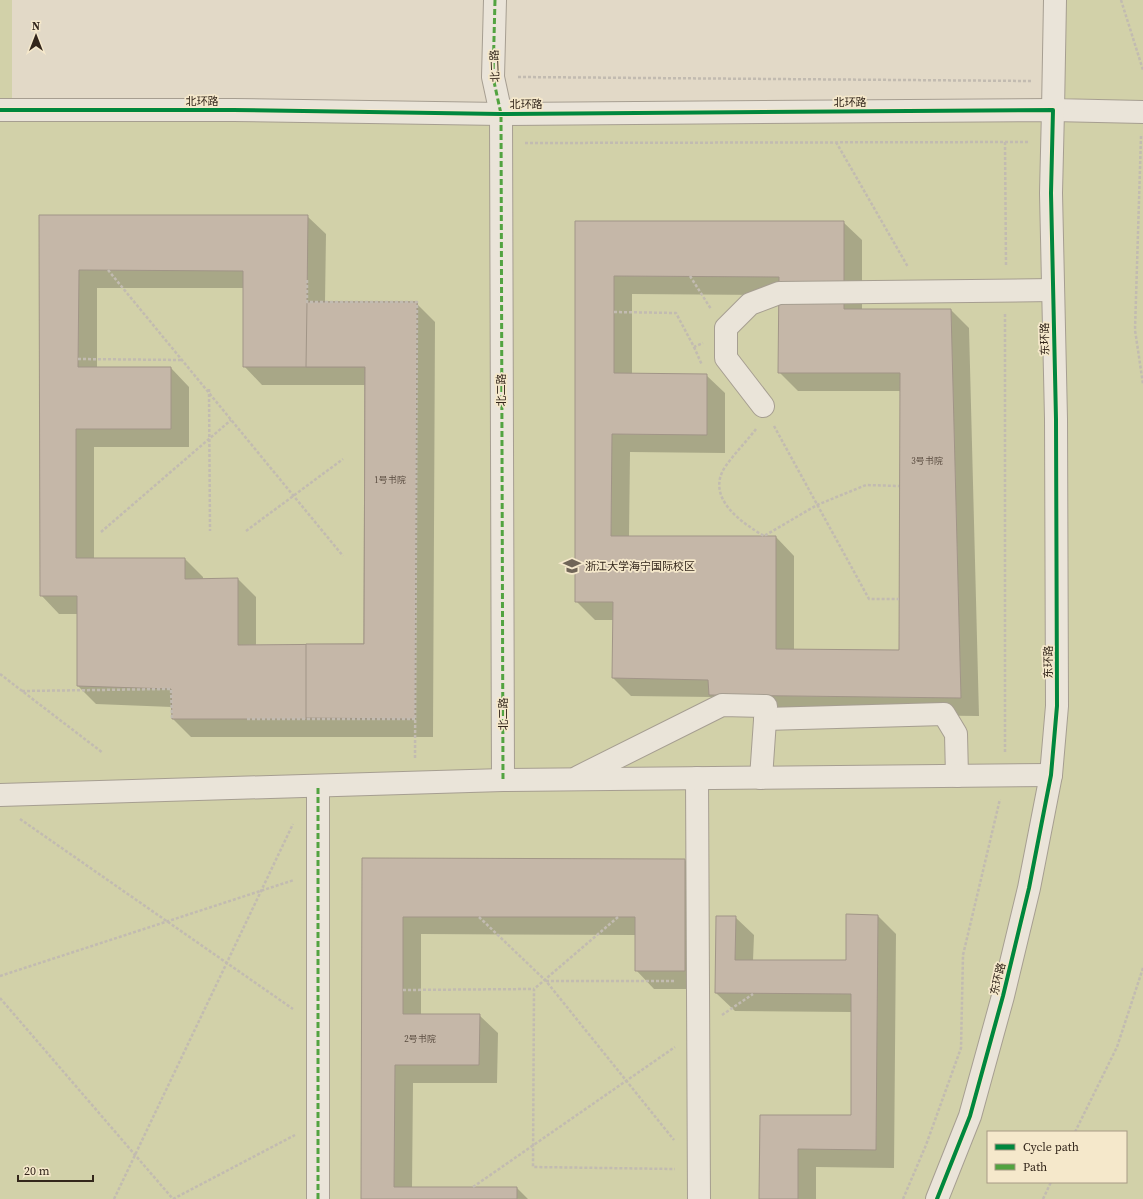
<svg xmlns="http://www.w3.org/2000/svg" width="1143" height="1199" font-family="'Source Serif 4','Noto Sans SC',serif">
  <rect width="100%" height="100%" fill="#e2d9c7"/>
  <g fill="#d2d1a9" fill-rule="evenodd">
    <path d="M0,0H12V110H1052L1055,0H1143V1199H798V1149H876L878,915H846V960H735L736,916H716L715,993L851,994V1115H760L759,1199H517V1187H394L395,1065H479L480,1014H403V917H635V971H684L685,859L362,858L361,1199H0ZM39,215H307V302H416L415,718L172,719L171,689L77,686V596L40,595ZM575,221H843L844,309H951L961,698L709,695L708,680L612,678L613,602H575ZM988,1132H1126V1182H988Z"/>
    <polygon points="79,270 243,271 365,367 364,644 238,645 238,578 185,579 185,558 76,558 76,429 171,367 78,367"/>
    <polygon points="614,276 779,277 778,373 900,373 899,650 776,649 776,536 611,536 612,434 707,435 706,374 614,373"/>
  </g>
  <g fill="#0003" fill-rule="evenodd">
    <path d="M40,216H307L326,234L325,303H416L435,322L433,737H191L173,719L172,707L96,704L78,686V614H59L41,595ZM97,288H244V366L262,385H366L365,645L256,646V597L238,579L203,580V577L185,559H94V447H189V387L171,368H97Z"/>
    <path d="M576,222H843L862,240V310H951L969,328L979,716L728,713L712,697L631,696L613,678V620H595L576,601ZM632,294L780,295L779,372L798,391H901L900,651L794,650V556L776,537H629L630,452L725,453V393L706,375L632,374Z"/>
    <polygon points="363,859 685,860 703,878 703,989 654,989 636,970 636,935 421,934 421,1015 479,1015 498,1033 497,1083 413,1083 412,1188 517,1188 528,1199 362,1199"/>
    <polygon points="878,916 896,934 894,1168 816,1167 816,1199 760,1199 761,1116 852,1116 852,1012 735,1011 716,993 735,917 754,935 753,961 847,961"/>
  </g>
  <g fill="#c5b7a8" stroke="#a19587" fill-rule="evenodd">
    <path d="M39,215H308L307,302H417L415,719H172L171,689L77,686V596H40ZM79,270L243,271V367H365L364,644L238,645V578L185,579V558H76V429H171V367H78Z"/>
    <path d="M575,221H844V309H951L961,698L709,695L708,680L612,678L613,602H575ZM614,276L779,277L778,373H900L899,650L776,649V536H611L612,434L707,435V374L614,373Z"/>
    <polygon points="307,302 417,302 415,719 306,718 306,644 364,644 365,367 306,367"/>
    <polygon points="362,858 685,859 685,971 635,971 635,917 403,917 403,1014 480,1014 479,1065 395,1065 394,1187 517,1187 517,1199 361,1199"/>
    <polygon points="846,914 878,915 876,1150 798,1149 798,1199 759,1199 760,1115 851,1115 851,994 715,993 716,916 736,916 735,960 846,960"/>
  </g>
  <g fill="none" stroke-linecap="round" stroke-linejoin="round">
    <g stroke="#a69e91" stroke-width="24">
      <g id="minor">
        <polyline points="495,0 493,77 501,114 503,780"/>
        <polyline points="1055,0 1053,110 1143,112"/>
        <polyline points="0,110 233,110 501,114 1053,110 1051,193 1056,419 1057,706 1051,775 1029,888 1003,996 970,1116 937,1199"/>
        <polyline points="763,406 726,358 726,328 750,304 779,293 1053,290"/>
        <polyline points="765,719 944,714 956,734 957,776"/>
        <polyline points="578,777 722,705 766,706 761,778"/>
        <polyline points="697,778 699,1199"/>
        <polyline points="0,795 503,780 1051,775"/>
        <polyline points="318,1199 318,786"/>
      </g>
    </g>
    <g stroke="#c2bbb1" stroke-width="2.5" stroke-dasharray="3 2" stroke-linecap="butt">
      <polyline points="1121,0 1143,70"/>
      <polyline points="518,77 1031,81"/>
      <polyline points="1141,136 1135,330 1143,384"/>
      <polyline points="836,142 908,267"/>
      <polyline points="1005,142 1006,266"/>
      <polyline points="525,143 1028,142"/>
      <polyline points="108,270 343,556"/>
      <polyline points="690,276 711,309"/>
      <polyline points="307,280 307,302 417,302 415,760"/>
      <polyline points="614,312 676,313 694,347 703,343"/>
      <polyline points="694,347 702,365"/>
      <polyline points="78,359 181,360"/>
      <polyline points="209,389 210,531"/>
      <polyline points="774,426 869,599 899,599"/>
      <path d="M756,429C746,442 734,454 725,467C705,498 742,523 764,536L817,505L866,485L899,486"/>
      <polyline points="246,531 343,459"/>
      <polyline points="101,532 231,420"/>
      <polyline points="0,674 103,753"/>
      <polyline points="22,691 171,689 172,719"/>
      <polyline points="247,719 415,719"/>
      <polyline points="1005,752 1005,313"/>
      <polyline points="20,819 293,1009"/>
      <polyline points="479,917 546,981 674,1140"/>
      <polyline points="618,917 534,989 533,1167 675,1169"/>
      <polyline points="0,976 294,880"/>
      <polyline points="546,981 675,981"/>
      <polyline points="403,990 534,989"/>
      <polyline points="0,998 173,1199"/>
      <polyline points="722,1015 753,994"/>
      <polyline points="1075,1132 1117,1047 1143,968"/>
      <polyline points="473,1187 675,1047"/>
      <polyline points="114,1199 293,824"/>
      <polyline points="173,1199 295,1135"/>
      <polyline points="903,1199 926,1145 961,1048 963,955 1000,799"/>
      <polyline points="1043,1199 1051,1182"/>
    </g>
    <use href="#minor" stroke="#eae4d9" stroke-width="22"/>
    <g stroke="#52a340" stroke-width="3" stroke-dasharray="6 3" stroke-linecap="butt">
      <polyline points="495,0 493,77 501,114 503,780"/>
      <polyline points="318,1199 318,786"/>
    </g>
    <g stroke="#f5e8cb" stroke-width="6">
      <polyline id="cycleway" points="0,110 233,110 501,114 1053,110 1051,193 1056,419 1057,706 1051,775 1029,888 1003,996 970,1116 937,1199"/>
    </g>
    <use href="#cycleway" stroke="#00873e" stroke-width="4"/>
  </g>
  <defs>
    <g id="university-bare" transform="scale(1.38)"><path d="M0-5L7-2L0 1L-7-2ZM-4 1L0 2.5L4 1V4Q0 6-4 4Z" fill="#706557" stroke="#f5e8cb" stroke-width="2.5" paint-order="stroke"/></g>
  </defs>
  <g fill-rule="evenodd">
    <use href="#university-bare" x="572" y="566"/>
  </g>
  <g text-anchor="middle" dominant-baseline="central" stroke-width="3.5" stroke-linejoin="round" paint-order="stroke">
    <g font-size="9" fill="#584a3e">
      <text x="927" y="461">3号书院</text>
      <text x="390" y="480">1号书院</text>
      <text x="420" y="1039">2号书院</text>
    </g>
    <g font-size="11" fill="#33261b" stroke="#f5e8cb">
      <text transform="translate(495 66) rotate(-92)">北二路</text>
      <text x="202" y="101">北环路</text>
      <text x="850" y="102">北环路</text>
      <text x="526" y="104">北环路</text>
      <text transform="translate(1045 339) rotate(-91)">东环路</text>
      <text transform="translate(501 390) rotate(-90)">北二路</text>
      <text transform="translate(1048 662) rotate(-90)">东环路</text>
      <text transform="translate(503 714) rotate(-90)">北二路</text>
      <text transform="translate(998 979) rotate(-76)">东环路</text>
    </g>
    <g font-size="11" fill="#33261b" stroke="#f5e8cb" text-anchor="start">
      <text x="585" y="566">浙江大学海宁国际校区</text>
    </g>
  </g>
  <rect x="987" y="1131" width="140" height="52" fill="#f5e8cb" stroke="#a79a85"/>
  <rect x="995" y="1144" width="20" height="6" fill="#00873e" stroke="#a79a85"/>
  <text x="1023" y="1151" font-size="12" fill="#33261b">Cycle path</text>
  <rect x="995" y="1164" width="20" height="6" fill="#52a340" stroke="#a79a85"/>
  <text x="1023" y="1171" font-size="12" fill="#33261b">Path</text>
  <g transform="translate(36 36)" stroke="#f5e8cb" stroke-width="3" paint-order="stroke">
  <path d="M0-3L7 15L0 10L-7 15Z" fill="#33261b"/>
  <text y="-6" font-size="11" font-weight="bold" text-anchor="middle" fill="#33261b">N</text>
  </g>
  <path d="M18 1175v6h75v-6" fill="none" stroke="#33261b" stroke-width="2"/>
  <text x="24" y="1175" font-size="12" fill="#33261b" stroke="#f5e8cb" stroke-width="3" paint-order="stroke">20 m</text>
</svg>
